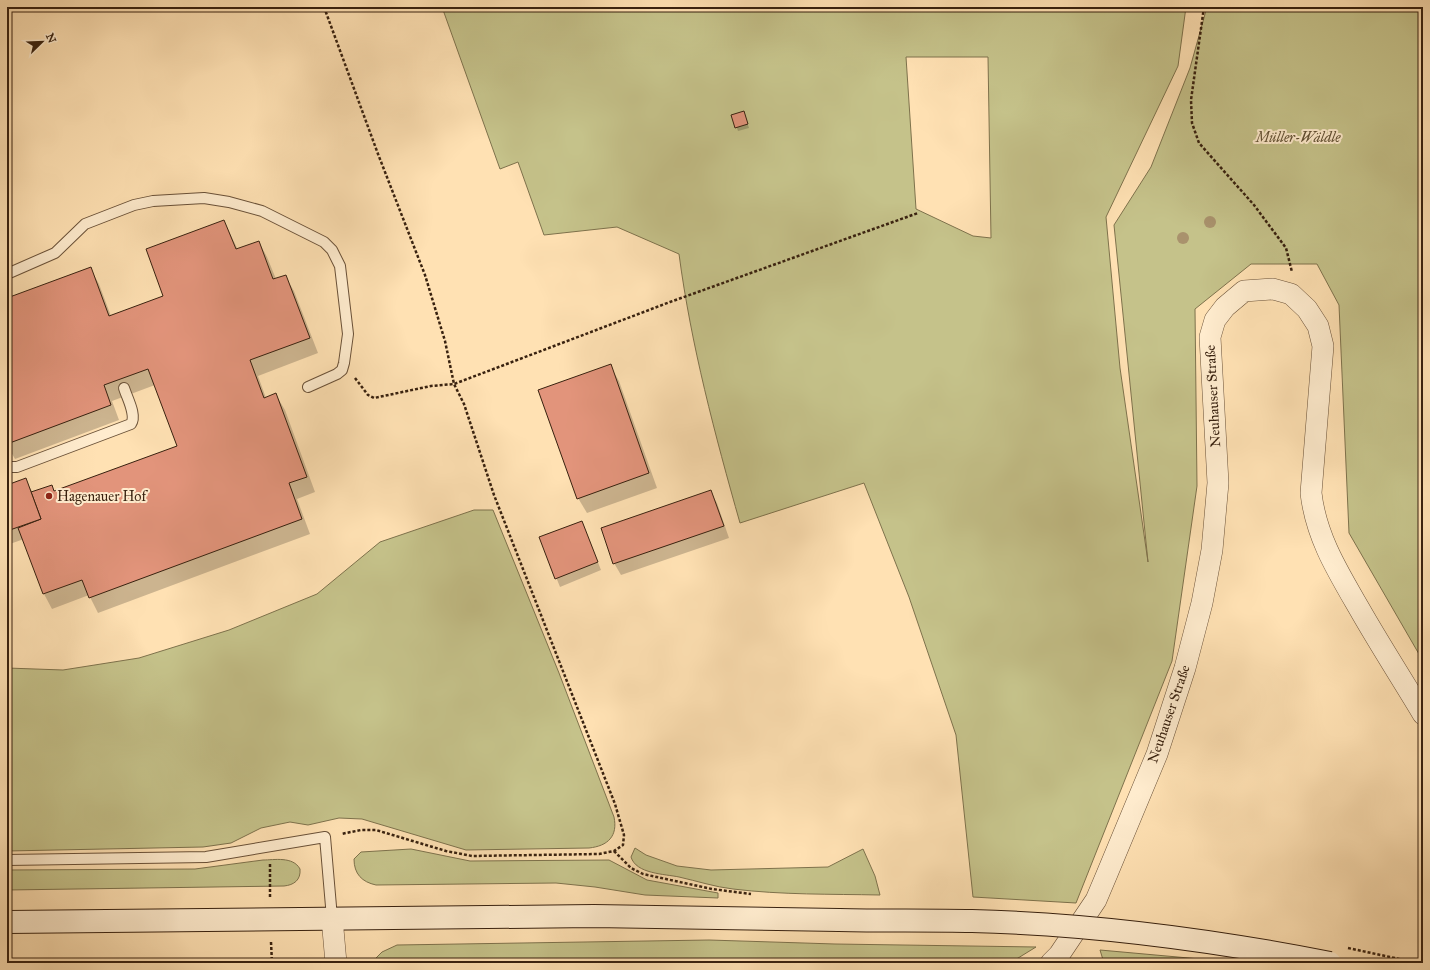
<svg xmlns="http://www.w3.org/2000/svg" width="1430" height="970" font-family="'IM FELL Great Primer',serif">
  <rect width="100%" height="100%" fill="#ffe1b3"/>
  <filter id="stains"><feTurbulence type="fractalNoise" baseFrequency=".005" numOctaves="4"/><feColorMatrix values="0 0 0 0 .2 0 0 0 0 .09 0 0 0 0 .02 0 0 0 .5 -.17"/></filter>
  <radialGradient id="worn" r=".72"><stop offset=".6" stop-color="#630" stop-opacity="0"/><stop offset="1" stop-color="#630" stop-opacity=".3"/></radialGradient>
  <g fill="#c5c28a" stroke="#7e724c" fill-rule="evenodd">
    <path d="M442,7H1186L1178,66L1106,217L1120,368L1148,562L1114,225L1151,167L1190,68L1207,7H1423V661L1349,533L1339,305L1317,264H1251L1195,309L1197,486L1172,661L1076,903L973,897L956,735L909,597L864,483L740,523C715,435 691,345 679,254L617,227L544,235L518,162L500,169ZM906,57H988L991,238L973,236L916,209Z"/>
    <path d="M474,510H493L559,673L614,817C618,836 608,846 589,848L466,850L362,819L339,818L308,825L290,822L261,828L231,843L203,847L7,851V668L63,670L139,658L229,630L317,594L380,542Z"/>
    <path d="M635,848L646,855L677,866L711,870L828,867L863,849L875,876L880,895C831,894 782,895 733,889C715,887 697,881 679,877C665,874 636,874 631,857Z"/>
    <path d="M411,849L470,861L609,860L647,880L718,893V898L645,895L595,887L556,883L376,885C362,882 354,874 354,859L361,852Z"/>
    <path d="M263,860C274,860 293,856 300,869C301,880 294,885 284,886L7,890V870L195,869Z"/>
    <polygon points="709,940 835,944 1036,947 1010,963 371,963 382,952 397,945"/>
    <polygon points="1100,950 1244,963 1104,963"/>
  </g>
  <g fill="#0003">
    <polygon points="744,113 749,128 738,131 733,116"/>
    <polygon points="224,221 238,250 259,242 267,257 276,279 285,276 294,291 318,353 258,376 266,398 276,395 285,410 315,492 297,499 310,534 98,613 89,595 52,609 44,594 24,539 7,545 7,486 25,479 33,493 51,486 55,492 178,446 155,385 112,401 119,420 15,459 7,445 7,299 90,268 99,284 111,316 164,297"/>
    <polygon points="610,366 619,381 657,488 587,513 578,498"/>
    <polygon points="710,491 717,503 729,538 621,575 614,563"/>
    <polygon points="582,522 601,570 560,587 540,537"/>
  </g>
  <g fill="#e2947b" stroke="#38210f">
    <polygon points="744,111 748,124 735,128 731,115"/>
    <polygon points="224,220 236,249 259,241 273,279 286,275 310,338 250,360 264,398 276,393 307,477 289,483 302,519 89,598 82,580 43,594 18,528 41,519 31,492 52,485 54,491 177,446 148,369 104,385 111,405 7,444 7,298 91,267 109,316 163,296 146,249"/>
    <polygon points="611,364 649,473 577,499 538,390"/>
    <polygon points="26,478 41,519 7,531 7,485"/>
    <polygon points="711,490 724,526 613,564 601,528"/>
    <polygon points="582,521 598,562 555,579 539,537"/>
  </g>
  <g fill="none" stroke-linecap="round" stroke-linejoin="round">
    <g stroke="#6a5138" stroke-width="12">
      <g id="lane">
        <polyline points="7,274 55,253 85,224 134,205 153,201 204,198 229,202 262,211 324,242 332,250 340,266 348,334 344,363 342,370 337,374 308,387"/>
        <path d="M7,467H17L131,424C137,415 127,398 124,388"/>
        <polyline points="7,860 206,857 325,837 332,918"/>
      </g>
    </g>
    <g stroke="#6a5138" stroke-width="22">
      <g id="street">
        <polyline points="332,918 336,963"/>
        <path d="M1051,963L1059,955L1096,900L1107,874L1157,754L1185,668L1202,603L1212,550L1218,483L1210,337L1215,320L1225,307L1244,291L1273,289L1291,294L1307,309L1318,326L1323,346L1311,493C1316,537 1338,572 1360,610C1380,645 1402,679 1423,714"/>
      </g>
    </g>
    <g stroke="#38210f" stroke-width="24">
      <polyline id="secondary" points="7,922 594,916 839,920"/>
    </g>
    <g stroke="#38210f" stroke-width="2.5" stroke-dasharray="3 2" stroke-linecap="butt">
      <polyline points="324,7 378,154 425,275 445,341 454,384 464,404 494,495 615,804 624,835 623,845 614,851 599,854 472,856 446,851 376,830 361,830 341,834"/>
      <polyline points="1204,7 1191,100 1192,123 1199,143 1254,205 1286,248 1292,272"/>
      <polyline points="355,378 368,395 374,398 431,386 454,384 670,302 918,213"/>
      <polyline points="614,851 631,868 643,874 712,889 751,894"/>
      <polyline points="270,864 270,897"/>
      <polyline points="271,942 272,963"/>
    </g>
    <use href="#lane" stroke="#ffecce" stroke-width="10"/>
    <use href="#street" stroke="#ffecce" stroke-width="21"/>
    <use href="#secondary" stroke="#ffecce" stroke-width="22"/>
    <g stroke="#38210f" stroke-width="24" stroke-linecap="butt">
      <path id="secondary-bridge" d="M839,920C883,921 928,920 972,921C1092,924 1213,940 1330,963"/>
    </g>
    <polyline stroke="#38210f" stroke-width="2.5" stroke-dasharray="3 2" stroke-linecap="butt" points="1348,948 1418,963"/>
    <use href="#secondary-bridge" stroke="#ffecce" stroke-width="22"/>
  </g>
  <g fill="#a9926d">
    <circle cx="1210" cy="222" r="6"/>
    <circle cx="1183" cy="238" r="6"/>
  </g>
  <circle fill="#8f2418" stroke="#ffecce" stroke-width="1.5" cx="49" cy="496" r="4"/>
  <g text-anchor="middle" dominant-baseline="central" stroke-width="4" stroke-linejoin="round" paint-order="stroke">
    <g font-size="14" font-style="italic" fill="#625134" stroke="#ffecce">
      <text x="1298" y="137">Müller-Wäldle</text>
    </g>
    <g font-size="14" fill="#38210f" stroke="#ffecce">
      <text transform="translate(1213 396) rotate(-93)">Neuhauser Straße</text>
      <text transform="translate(1169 714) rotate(-71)">Neuhauser Straße</text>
    </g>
    <g font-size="14" fill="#38210f" stroke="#ffecce" text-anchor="start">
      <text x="57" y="496">Hagenauer Hof</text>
    </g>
  </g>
  <rect width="1430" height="970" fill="none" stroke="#ffe1b3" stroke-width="24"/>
  <rect x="8" y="8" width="1414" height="954" fill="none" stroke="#38210f" stroke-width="2"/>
  <rect x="12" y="12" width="1406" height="946" fill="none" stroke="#38210f"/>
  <g transform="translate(42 42) rotate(67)" stroke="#ffecce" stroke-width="3" paint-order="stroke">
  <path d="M0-3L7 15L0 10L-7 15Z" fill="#38210f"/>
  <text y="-6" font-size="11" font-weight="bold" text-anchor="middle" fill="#38210f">N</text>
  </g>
  <rect width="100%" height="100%" filter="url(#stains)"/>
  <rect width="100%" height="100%" fill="url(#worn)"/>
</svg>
